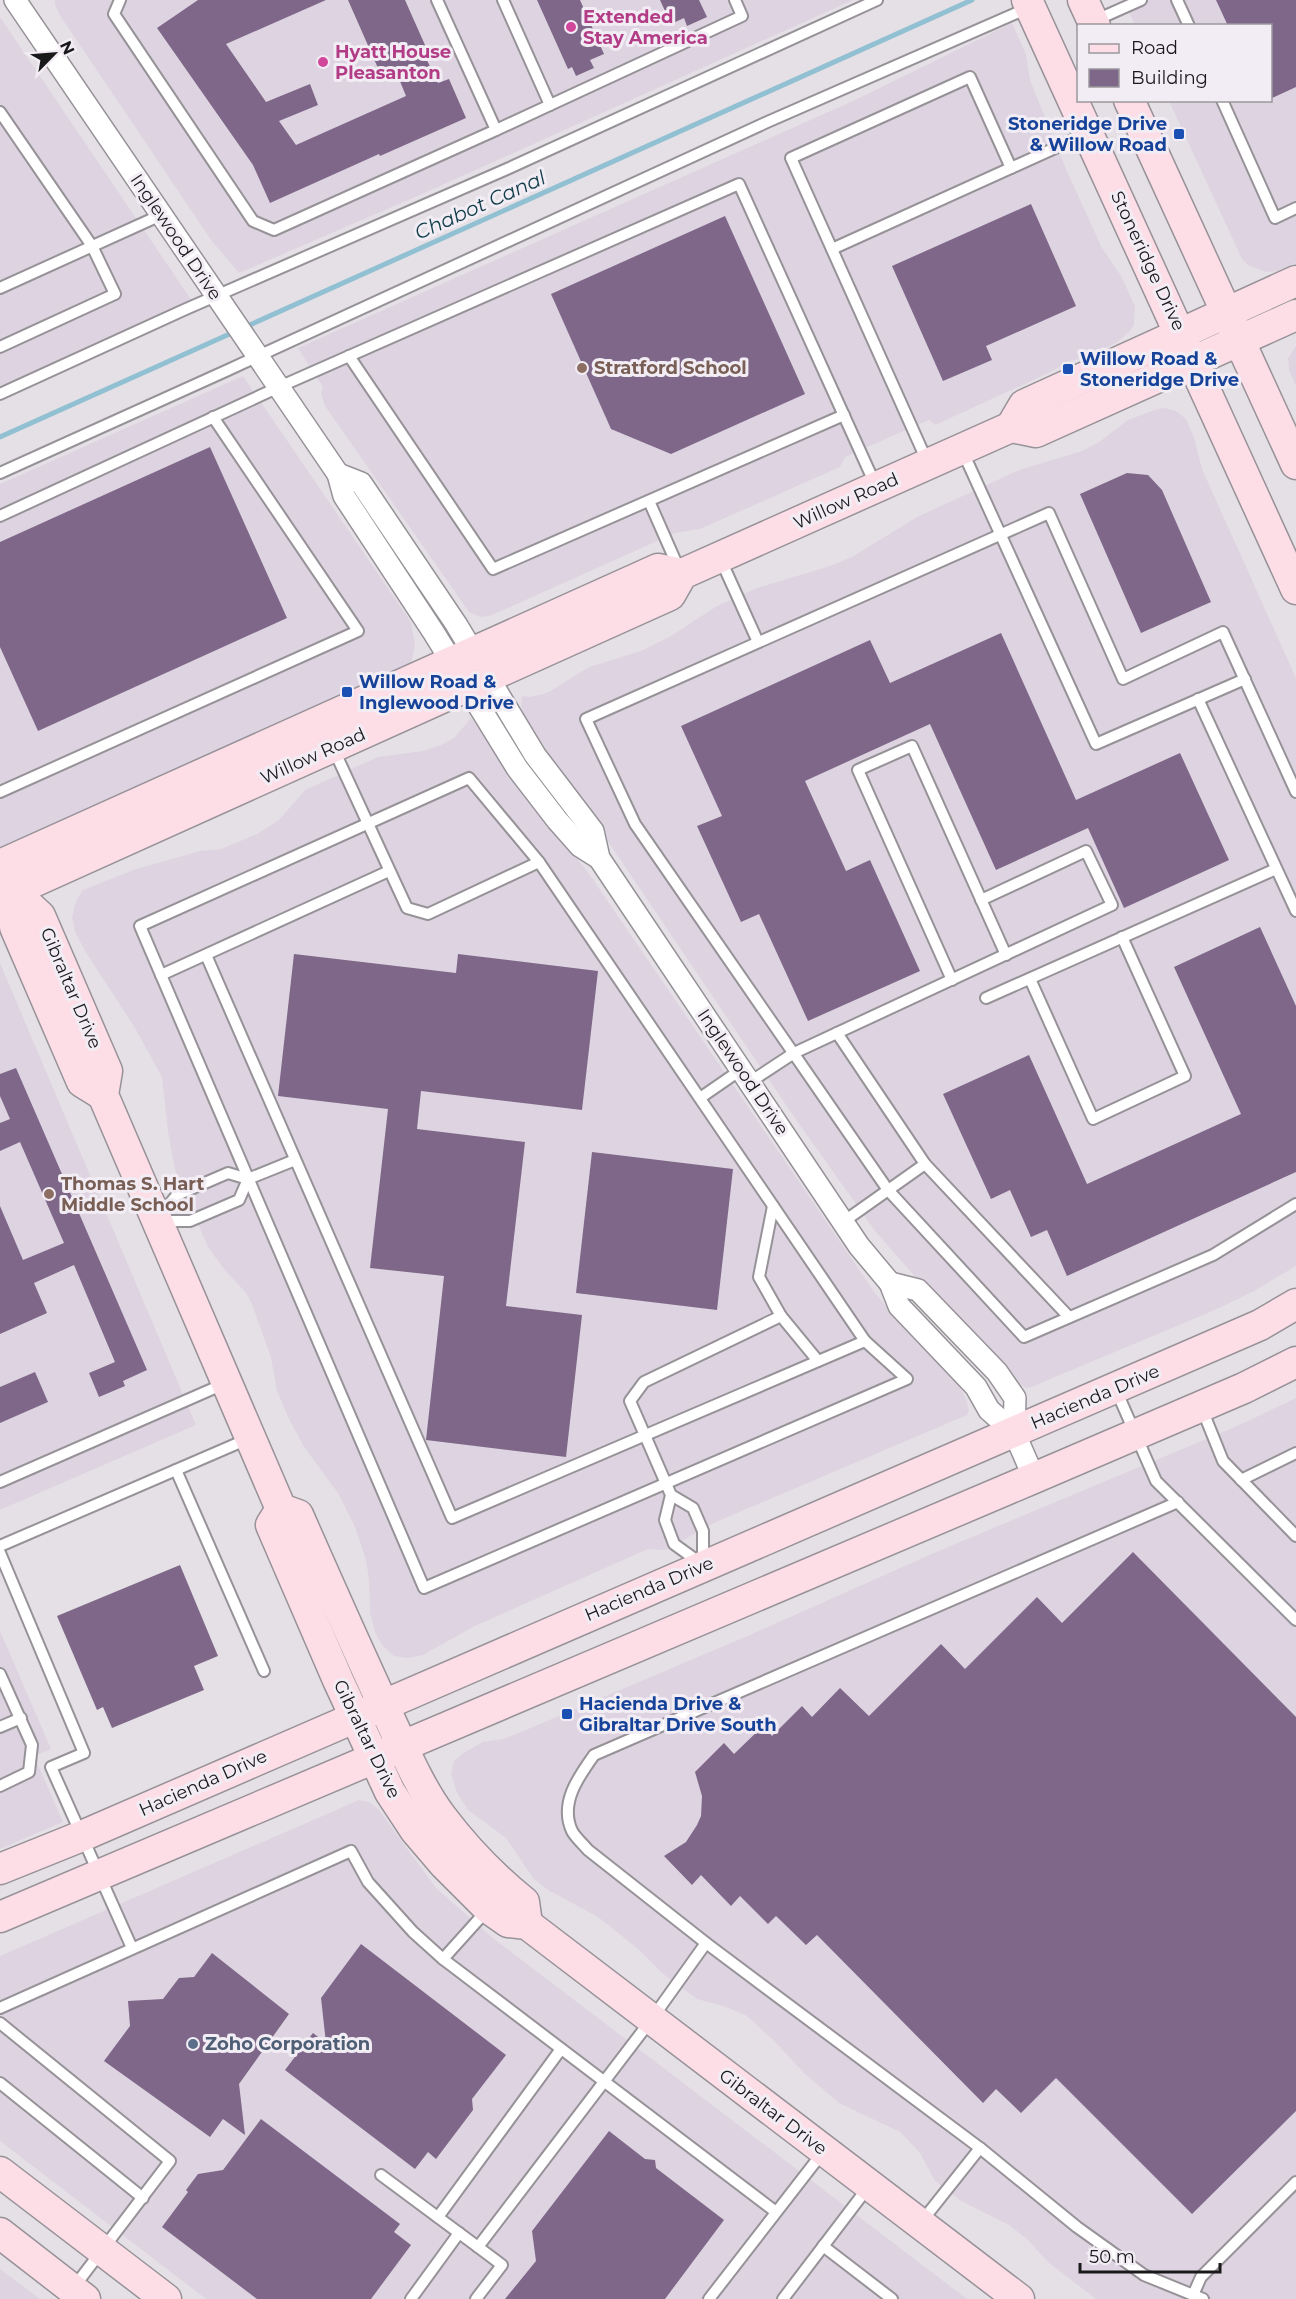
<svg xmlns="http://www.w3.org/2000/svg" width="1296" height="2299" font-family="Montserrat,sans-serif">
  <rect width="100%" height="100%" fill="#e5e0e6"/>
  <g fill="#ded4e1">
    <polygon points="55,0 853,0 429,191 239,273 211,240 61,17 55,5"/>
    <polygon points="1123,0 1296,0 1296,263 1277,271 1266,272 1248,265 1242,259 1169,101 1270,100 1270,26 1135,25"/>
    <polygon points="0,17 192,301 0,386"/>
    <polygon points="1012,23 1026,54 1030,80 1066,169 1102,248 1121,276 1135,306 1134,325 1129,332 1116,343 1087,357 1066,362 1053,371 935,425 929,420 845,457 840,467 700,529 675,533 490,616 480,617 469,612 325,406 321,394 323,387 298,348 855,100"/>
    <polygon points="1296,346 1296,386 1289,370 1288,358"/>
    <polygon points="243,376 411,622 415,645 412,660 405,670 0,854 0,484"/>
    <polygon points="1166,408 1176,411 1186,419 1194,438 1202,469 1296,678 1296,1266 1254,1291 1215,1310 1029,1388 1024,1387 1015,1380 918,1280 875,1231 792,1114 526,720 521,706 522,696 530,697 547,693 589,667 641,651 671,636 717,606 757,588 830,566 852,557 917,517 1019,470 1082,451 1099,442 1128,420 1157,409"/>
    <polygon points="471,718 531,800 590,875 875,1293 910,1334 958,1383 966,1399 969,1411 967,1415 716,1522 665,1550 648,1549 475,1626 423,1655 408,1658 394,1656 382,1645 375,1632 370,1613 369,1580 366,1560 355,1527 338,1493 304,1447 288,1417 277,1391 271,1358 252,1304 246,1293 224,1269 208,1247 175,1170 168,1132 162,1077 135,1028 85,951 75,932 72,917 76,901 83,890 136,869 200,851 221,849 257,834 279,820 305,790 378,757 423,751 441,745 454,738"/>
    <polygon points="0,963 196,1425 0,1510"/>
    <polygon points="1296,1398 1296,2299 1096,2299 1049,2263 1028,2240 1009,2225 961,2201 935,2181 920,2153 900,2132 839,2103 804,2073 775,2042 747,2016 726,2007 697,1999 662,1973 638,1949 598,1917 548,1890 533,1878 506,1838 468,1810 457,1793 451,1774 454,1761 462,1754 483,1742 503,1739 521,1732 745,1637 936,1552 1235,1427"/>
    <polygon points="0,1631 51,1749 34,1756 63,1822 0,1849"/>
    <polygon points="359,1800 369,1802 379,1810 436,1888 493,1938 967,2299 206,2299 0,2141 0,1956"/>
    <polygon points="0,2269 40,2299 0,2299"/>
  </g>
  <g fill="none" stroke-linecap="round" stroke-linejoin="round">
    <g stroke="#90c0d1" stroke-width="5">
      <polyline points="243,328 972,0"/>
      <polyline points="0,437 234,332"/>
    </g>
  </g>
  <g fill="#7e6788">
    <polygon points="198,0 326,0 226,44 266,102 310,84 318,105 279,121 296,145 406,96 397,74 388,77 386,73 381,75 348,0 405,0 429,54 425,56 438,83 449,79 466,118 380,156 379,154 270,203 253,165 157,28"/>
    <polygon points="537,0 580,0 604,54 590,60 594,68 576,76 572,67 568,69"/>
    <polygon points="660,0 699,0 707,17 687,26 684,18 671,24"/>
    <polygon points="1216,0 1296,0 1296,87 1270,99 1270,26 1228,26"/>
    <polygon points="1031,204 1076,306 986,346 992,360 943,381 892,266"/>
    <polygon points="725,216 805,394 671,454 611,429 551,294"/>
    <polygon points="210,447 287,618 38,731 0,647 0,542"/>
    <polygon points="1127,473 1148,475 1162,490 1211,602 1141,633 1080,494"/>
    <polygon points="1001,633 1076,800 1180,753 1229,860 1124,908 1088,828 996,870 930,724 805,781 846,871 870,860 920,971 808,1021 759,914 741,922 697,826 722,816 681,726 870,640 890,683"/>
    <polygon points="1260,927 1296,1006 1296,1172 1067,1276 1047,1230 1031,1237 1010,1190 991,1199 943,1094 1029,1055 1087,1184 1241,1114 1174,967"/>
    <polygon points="294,954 456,973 458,954 598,971 582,1110 421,1091 417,1129 525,1142 506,1306 582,1315 566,1457 426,1440 444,1276 370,1268 388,1109 278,1096"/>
    <polygon points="16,1068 147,1370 123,1381 125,1386 99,1397 89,1373 115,1362 74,1265 34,1283 47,1313 0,1334 0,1206 23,1260 64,1243 20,1142 0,1151 0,1123 10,1119 0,1096 0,1074"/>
    <polygon points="592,1152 733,1169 717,1310 576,1293"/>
    <polygon points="35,1372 48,1402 0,1423 0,1387"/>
    <polygon points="1133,1552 1296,1717 1296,2111 1192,2214 1056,2078 1021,2113 996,2089 983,2103 817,1935 806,1945 776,1916 768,1924 740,1896 731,1906 701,1875 692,1885 664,1856 686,1842 697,1825 701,1816 702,1796 695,1772 724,1743 734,1754 763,1726 772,1736 802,1706 812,1717 840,1688 869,1716 941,1644 965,1669 1037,1597 1062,1623"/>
    <polygon points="180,1565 218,1656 194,1666 204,1690 112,1728 103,1707 97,1710 57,1616"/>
    <polygon points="361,1944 506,2055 472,2099 473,2110 436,2159 428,2152 415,2169 285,2070 313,2033 326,2043 321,1998"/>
    <polygon points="212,1953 289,2014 239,2084 245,2135 223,2119 210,2137 104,2061 130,2026 128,2001 163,1999 179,1978 194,1977"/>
    <polygon points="261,2119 400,2224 394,2232 411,2245 371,2299 257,2299 162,2227 188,2192 186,2190 198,2174 223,2170"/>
    <polygon points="609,2131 645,2159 655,2160 656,2168 724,2220 665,2299 505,2299 536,2261 532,2231"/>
  </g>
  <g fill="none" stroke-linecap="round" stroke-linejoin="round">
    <g stroke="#969298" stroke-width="14">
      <g id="lane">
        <polyline points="120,0 114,14 253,221 274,230 496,130 437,0"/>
        <polyline points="503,0 550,105 742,16 735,0"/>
        <polyline points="1177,0 1189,26"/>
        <polyline points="1096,20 1141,0"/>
        <polyline points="1222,100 1275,218 1296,208"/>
        <polyline points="0,112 92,246 115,294 0,347"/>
        <polyline points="496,130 550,105"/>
        <polyline points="832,249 1086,134"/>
        <polyline points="0,288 161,215"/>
        <polyline points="349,356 493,569 844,415"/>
        <polyline points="0,394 186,309 507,169 877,0"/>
        <polyline points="962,450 1096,744 1245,679"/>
        <polyline points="927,461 791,158 970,77 1011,168"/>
        <polyline points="0,473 228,370 765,123 1028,8"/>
        <polyline points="649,501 679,569"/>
        <polyline points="0,516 279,387 739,184 875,484"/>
        <polyline points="720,558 758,642"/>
        <polyline points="1198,699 1296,911"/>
        <polyline points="334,750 407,908 428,914 539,862"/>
        <polygon points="469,778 539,862 865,1341 907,1379 424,1588 140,926"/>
        <polyline points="0,792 358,631 213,417"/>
        <polyline points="1296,792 1223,632 1123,679 1049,513 586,719 635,824 888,1190 1024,1337 1213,1255 1296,1204"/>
        <polyline points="206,955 452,1518 865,1341"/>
        <polyline points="161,975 389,871"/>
        <polyline points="1030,979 1093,1119 1185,1076 1122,937"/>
        <polyline points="952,980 858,770 912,746 1006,955"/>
        <polyline points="986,998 1276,869"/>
        <polyline points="837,1033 925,1164 1069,1317"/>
        <polyline points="750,1082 794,1053 1112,905 1086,851 981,900"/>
        <polyline points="700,1098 742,1069"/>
        <polyline points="773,1206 759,1277 781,1316 818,1361"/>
        <polyline points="159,1217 177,1195 228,1173 248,1179 295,1160"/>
        <polyline points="159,1221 190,1221 239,1200 248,1179"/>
        <polyline points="843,1222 925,1164"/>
        <polyline points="1116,1390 1156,1481 1296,1620"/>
        <polyline points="1202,1409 1223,1461 1296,1536"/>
        <polyline points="176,1470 264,1671"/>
        <polyline points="1241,1480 1296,1453"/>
        <polyline points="0,1482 226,1383"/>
        <polyline points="671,1495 665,1520 674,1544 703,1565 703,1531 693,1508 671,1495 630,1401 644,1382 781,1316"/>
        <path d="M1178,1502L594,1755C579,1776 559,1803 572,1831C575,1837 583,1844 588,1850L706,1943L980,2148L1077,2227L1144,2275L1203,2299"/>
        <polyline points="0,1546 250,1438"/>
        <polyline points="0,1553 84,1753 51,1767 132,1948"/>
        <polyline points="0,1674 32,1745 29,1772 0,1786"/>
        <polyline points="0,1727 21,1718"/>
        <polyline points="443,1959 488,1909"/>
        <polyline points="0,2008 351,1851 368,1882 413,1932 443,1959 776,2212"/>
        <polyline points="0,2023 170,2161 74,2287"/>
        <polyline points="0,2083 143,2198"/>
        <polyline points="381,2175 478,2247"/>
        <polyline points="438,2217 561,2049"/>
        <polyline points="922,2221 980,2148"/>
        <polyline points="823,2246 892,2299"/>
        <polyline points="1193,2295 1201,2277 1296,2182"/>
        <polyline points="411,2299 459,2233"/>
        <polyline points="476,2299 502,2265 478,2247 651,2020 706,1943"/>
        <polyline points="709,2299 823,2152"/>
        <polyline points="783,2299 869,2186"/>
      </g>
    </g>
    <g stroke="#969298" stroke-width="24">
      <g id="street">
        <polyline points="15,0 338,474 344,496 434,633 517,768 557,820 580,846 599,858"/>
        <polyline points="338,474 361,483 456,624 535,755 593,831 599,858 859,1246 890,1283 899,1306 976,1387 989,1410 1014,1432"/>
        <polyline points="890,1283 918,1290 997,1372 1015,1398 1014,1432 1034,1478"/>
      </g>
    </g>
    <g stroke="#969298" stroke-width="33">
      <g id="secondary">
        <polyline points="1027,0 1296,589"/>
        <polyline points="1083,0 1095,26"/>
        <polyline points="1129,100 1296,464"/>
        <polyline points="1011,427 1024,405 1296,281"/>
        <polyline points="0,865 658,569 682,574"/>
        <polyline points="9,881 13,891 15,927 82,1082 103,1095"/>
        <path d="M13,891L40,916L107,1071L103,1095L281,1509L298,1515C327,1581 356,1646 386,1711C403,1747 418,1785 441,1816C465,1848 493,1877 524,1902L527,1924"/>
        <polyline points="0,897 670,595 682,574 1011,427 1036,432 1296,315"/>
        <polyline points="281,1509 271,1525 338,1680 390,1792 415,1830 444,1864 488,1908 508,1922 527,1924 1019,2299"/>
        <polyline points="0,1869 82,1836 1260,1325 1296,1304"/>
        <polyline points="0,1917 1034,1478 1244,1388 1296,1362"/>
        <polyline points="0,2172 166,2299"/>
        <polyline points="0,2233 85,2299"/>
      </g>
    </g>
    <use href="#lane" stroke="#fff" stroke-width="10"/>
    <use href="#street" stroke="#fff" stroke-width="21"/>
    <use href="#secondary" stroke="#fddee6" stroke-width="30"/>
  </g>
  <g fill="#d1479c" stroke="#f2edf4" stroke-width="2">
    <circle cx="571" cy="27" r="6"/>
    <circle cx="323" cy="62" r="6"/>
  </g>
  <g fill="#1a4fb4" stroke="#f2edf4" stroke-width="2">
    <rect x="1173" y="128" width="12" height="12" rx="3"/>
    <rect x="1062" y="363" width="12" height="12" rx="3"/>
    <rect x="341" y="686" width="12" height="12" rx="3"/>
    <rect x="561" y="1708" width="12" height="12" rx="3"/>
  </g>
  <g fill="#8d6e63" stroke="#f2edf4" stroke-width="2">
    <circle cx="582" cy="368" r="6"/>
    <circle cx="49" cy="1194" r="6"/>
  </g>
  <circle fill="#5c6f8a" stroke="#f2edf4" stroke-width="2" cx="193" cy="2044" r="6"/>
  <g text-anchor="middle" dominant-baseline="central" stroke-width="6" stroke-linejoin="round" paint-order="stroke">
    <g font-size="18" font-weight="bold" fill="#b23c85" stroke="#f2edf4" text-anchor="start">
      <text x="583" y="17">Extended<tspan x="583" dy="21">Stay America</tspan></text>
      <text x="335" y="52">Hyatt House<tspan x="335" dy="21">Pleasanton</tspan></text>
    </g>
    <g font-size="18" font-weight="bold" fill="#164399" stroke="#f2edf4" text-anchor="start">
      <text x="1167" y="124" text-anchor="end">Stoneridge Drive<tspan x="1167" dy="21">&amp; Willow Road</tspan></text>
      <text x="1080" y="359">Willow Road &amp;<tspan x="1080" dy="21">Stoneridge Drive</tspan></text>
      <text x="359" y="682">Willow Road &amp;<tspan x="359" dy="21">Inglewood Drive</tspan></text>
      <text x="579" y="1704">Hacienda Drive &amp;<tspan x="579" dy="21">Gibraltar Drive South</tspan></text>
    </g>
    <g font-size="18" fill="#19181a" stroke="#f2edf4">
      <text transform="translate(176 237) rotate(56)">Inglewood Drive</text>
      <text transform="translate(1148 261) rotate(65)">Stoneridge Drive</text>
      <text transform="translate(846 501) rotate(-24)">Willow Road</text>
      <text transform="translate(313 756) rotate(-24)">Willow Road</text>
      <text transform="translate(71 988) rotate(67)">Gibraltar Drive</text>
      <text transform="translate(743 1072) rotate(56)">Inglewood Drive</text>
      <text transform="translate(1095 1397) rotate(-23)">Hacienda Drive</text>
      <text transform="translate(649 1589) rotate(-23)">Hacienda Drive</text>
      <text transform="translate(367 1739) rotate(64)">Gibraltar Drive</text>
      <text transform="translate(203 1783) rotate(-24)">Hacienda Drive</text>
      <text transform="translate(773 2112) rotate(37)">Gibraltar Drive</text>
    </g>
    <g font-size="18" font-weight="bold" fill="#785e54" stroke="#f2edf4" text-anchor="start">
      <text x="594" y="368">Stratford School</text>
      <text x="61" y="1184">Thomas S. Hart<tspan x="61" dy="21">Middle School</tspan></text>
    </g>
    <g font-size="18" font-weight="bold" fill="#4e5e75" stroke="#f2edf4" text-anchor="start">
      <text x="205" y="2044">Zoho Corporation</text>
    </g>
    <g font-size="20" font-style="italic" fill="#103c49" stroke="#f2edf4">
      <text transform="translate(480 205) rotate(-24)">Chabot Canal</text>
    </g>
  </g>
  <rect x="1077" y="24" width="195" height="78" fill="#f2edf4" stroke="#9b989d" stroke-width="1.5"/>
  <rect x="1089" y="44" width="30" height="9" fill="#fddee6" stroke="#9b989d" stroke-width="1.5"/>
  <text x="1131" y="54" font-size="18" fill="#19181a">Road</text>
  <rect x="1089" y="69" width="30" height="18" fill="#7e6788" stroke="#9b989d" stroke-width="1.5"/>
  <text x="1131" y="84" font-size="18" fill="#19181a">Building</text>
  <g transform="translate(54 54) rotate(65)" stroke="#f2edf4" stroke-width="4.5" paint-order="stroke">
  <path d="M0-4.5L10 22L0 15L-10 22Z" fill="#19181a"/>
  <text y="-9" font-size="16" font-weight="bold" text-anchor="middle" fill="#19181a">N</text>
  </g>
  <path d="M1080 2263v9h140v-9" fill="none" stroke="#19181a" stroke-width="3"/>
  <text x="1089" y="2263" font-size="18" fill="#19181a" stroke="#f2edf4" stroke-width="4.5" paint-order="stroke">50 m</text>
</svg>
